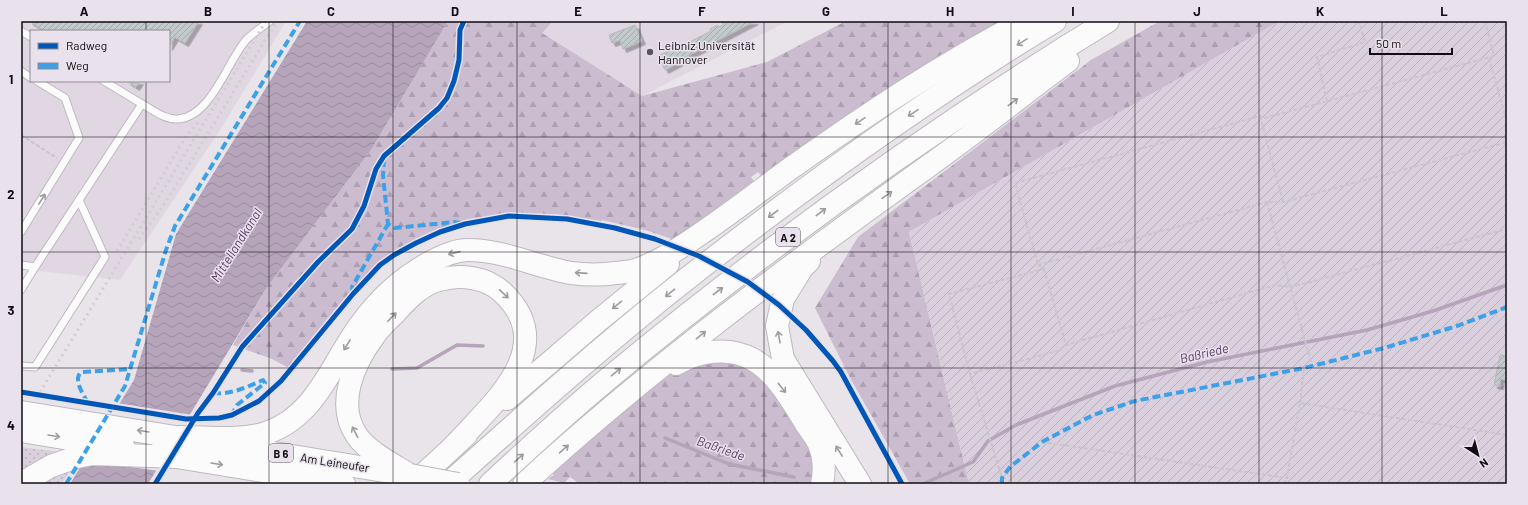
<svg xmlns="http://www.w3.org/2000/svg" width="1528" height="505" font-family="Barlow,sans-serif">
  <defs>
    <pattern id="grass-dots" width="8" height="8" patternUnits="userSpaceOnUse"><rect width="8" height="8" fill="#dacfdd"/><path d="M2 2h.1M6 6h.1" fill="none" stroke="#bab1bd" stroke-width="1.8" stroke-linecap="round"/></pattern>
    <pattern id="forest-firs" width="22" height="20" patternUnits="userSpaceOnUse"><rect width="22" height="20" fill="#cbbcd0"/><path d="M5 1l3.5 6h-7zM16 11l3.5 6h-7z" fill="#ada0b2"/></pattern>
    <pattern id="garden-furrows" width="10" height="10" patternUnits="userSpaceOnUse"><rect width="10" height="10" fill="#dacfdd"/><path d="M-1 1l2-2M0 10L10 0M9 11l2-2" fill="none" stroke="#bab1bd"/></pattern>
    <pattern id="water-waves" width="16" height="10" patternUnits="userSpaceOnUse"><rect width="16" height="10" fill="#b5a4ba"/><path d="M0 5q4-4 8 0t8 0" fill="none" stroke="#9a8c9f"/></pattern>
    <pattern id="building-hatch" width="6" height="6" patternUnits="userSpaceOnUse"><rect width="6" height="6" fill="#c2cacc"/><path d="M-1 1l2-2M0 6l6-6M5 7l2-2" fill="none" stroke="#a6acae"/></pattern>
    <filter id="shadow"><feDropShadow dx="3.5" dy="3.5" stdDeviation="0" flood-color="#0004"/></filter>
  </defs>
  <rect width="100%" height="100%" fill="#e8e4e9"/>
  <g fill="#e0d7e2" fill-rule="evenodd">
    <path d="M21,21H286L222,127L120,280L21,269ZM31,31H169V81H31Z"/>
    <polygon points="553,21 788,21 642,96 541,33"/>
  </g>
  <g fill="url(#grass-dots)">
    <polygon points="21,447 69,453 21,480"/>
    <polygon points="70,470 62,484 41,484 52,478"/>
  </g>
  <g fill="url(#forest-firs)">
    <polygon points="448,21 553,21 542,33 642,96 767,62 846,21 1006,21 763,178 758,172 751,177 755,183 678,241 645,230 602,220 601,221 553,214 508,213 465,220 412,241 389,255 365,277 289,368 272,359 233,345 267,287 371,150"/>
    <polygon points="1160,21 1280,21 909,232 969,484 910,484 849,376 815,308 858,237 1091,60"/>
    <polygon points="732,357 769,381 814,454 814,484 580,484 570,477 564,483 548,479 554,475 550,471 670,371"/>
  </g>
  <polygon fill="url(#garden-furrows)" points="1280,21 1507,21 1507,484 969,484 909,232"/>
  <polygon fill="url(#water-waves)" points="307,21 448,21 371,150 267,287 148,484 70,484 134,380 176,234"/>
  <polygon fill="#e8e4e9" points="117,403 193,415 159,471 124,466 94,464 78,467"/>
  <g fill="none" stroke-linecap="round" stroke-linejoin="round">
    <g stroke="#b5a4ba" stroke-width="3.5">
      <polyline points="392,369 417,368 457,345 483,346"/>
      <polyline points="242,370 252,371"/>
      <polyline points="665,438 729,464 794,477"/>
      <polyline points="925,483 973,462 988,441 1016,425 1115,386 1207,362 1367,330 1433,311 1507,285"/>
    </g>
  </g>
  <g fill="url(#building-hatch)" stroke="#b9b9bb" filter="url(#shadow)">
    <polygon points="29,21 199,21 185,43 175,37 169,47 169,31 45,31"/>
    <polygon points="725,21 755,21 680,60 680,62 665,70 658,56 673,48 674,50 711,31 710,29 717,25 718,27 723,25 722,23"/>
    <polygon points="635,25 642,41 623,49 620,40 612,43 609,35"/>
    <polygon points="127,81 140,81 136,87"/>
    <polygon points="1500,355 1507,356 1507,380 1500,379 1500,386 1494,385"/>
  </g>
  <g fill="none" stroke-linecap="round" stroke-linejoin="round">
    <g stroke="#bdb9be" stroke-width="9">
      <g id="service">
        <polyline points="21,31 31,37"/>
        <polyline points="21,71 31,78"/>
        <path d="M142,104C153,110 165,120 178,119C211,117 227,62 246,40C253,33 262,27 270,21"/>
        <polyline points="21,232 79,138 65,98 37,81"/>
        <polyline points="21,265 35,267 142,104 104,81"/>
        <polyline points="21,290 35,267"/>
        <polyline points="21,366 35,367 105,257 79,200"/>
      </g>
    </g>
    <g stroke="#bdb9be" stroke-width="24">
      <g id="trunk">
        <polyline points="21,412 409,475"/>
        <polyline points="21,431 124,448"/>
        <polyline points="158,454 344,484"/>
      </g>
    </g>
    <g stroke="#bdb9be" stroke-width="24">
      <g id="motorway">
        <polyline points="809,261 802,268 783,299 777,326 783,359 860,484"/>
        <path d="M676,364C698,351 728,346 752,359C775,371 793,402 806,424C810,430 815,436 818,442C824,455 825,470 822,484"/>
        <polyline points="507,399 598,321 668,264"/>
        <path d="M181,437C209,437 240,441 266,433C316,417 332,363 360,325C378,300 403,277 431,262C442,256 455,250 468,250C504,250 537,267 571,273C586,275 602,275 616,273C623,272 630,272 636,270C662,261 684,245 706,230C735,210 762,189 791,168C866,115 943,63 1025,21"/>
        <path d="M410,475C394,465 368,452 357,436C335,404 354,363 374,336C379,328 387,321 394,314C407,300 420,285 439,280C460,274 486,277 502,292C561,347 493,403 455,445"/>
        <polyline points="23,484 27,480 51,466 77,457 93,454 178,457"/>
        <polyline points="413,484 466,435"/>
        <path d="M448,484C525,415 603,345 684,281C803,188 926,99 1055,21"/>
        <path d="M490,484C529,448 568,412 609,378C767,247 933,128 1108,21"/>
        <path d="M524,484C650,368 788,267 927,167C975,133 1021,96 1068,61"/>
      </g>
    </g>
    <g stroke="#c7c6c8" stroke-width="2" stroke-dasharray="4 2" stroke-linecap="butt">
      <polyline points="1485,21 1494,56 1265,118 1260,116 1015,183 1038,265 1044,269 949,294 970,374 1058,351 1066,345 1275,285 1291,287 1507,229"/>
      <polyline points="1489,58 1507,122"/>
      <polyline points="1327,101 1317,57 1365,42 1359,21"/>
      <polyline points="1260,116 1283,202"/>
      <polyline points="21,135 57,158"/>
      <polyline points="1267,202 1312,366"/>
      <polyline points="1038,265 1267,202 1283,202 1507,142"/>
      <polyline points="1044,269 1066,345"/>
      <polyline points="970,374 1002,478"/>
      <polyline points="1300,403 1304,368"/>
      <polyline points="1042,442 1287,478"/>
      <polyline points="1284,484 1287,478 1300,403 1507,435"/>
    </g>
    <use href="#service" stroke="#fcfbfc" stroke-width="7"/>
    <use href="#trunk" stroke="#fcfbfc" stroke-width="22"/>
    <use href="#motorway" stroke="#fcfbfc" stroke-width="22"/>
    <g stroke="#cfced0" stroke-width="3" stroke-dasharray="2 4" stroke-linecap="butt">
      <polyline points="139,239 166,202 277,21"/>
      <polyline points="117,251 185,138 200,120"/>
      <polyline points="40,392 266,21"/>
    </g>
    <g stroke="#bdb9be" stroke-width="24" stroke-linecap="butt">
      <polyline id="trunk-bridge" points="410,475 458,484"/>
    </g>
    <use href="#trunk-bridge" stroke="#fcfbfc" stroke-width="22"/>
    <g stroke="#3da1ea" stroke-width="4" stroke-dasharray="8 4" stroke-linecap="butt">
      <polyline points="384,159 383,175 388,224 395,228 454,222 461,223"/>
      <polyline points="353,293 352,287 388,224"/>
      <path d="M213,393C231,395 247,387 263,380L265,383L237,405L232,414"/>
      <path d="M88,403C83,394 73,380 81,372L131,369"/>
      <polyline points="66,484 125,386 166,250 175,226 300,21"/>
      <polyline points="1002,484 1002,478 1010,467 1042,442 1093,415 1135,401 1304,368 1384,348 1457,326 1507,307"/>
    </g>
    <g stroke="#e9e1ec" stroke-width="8">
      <g id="cycleway">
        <polyline points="21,392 186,419 219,418 232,415 259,401 281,381 353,294 380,265 394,255 416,243 440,232 465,224 509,216 567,219 615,228 655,239 699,256 748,282 779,305 806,330 833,361 841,372 902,484"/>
        <polyline points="155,484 198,413 213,393 242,347 318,262 352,229 364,206 376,169 384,156 439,108 447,98 454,81 459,60 460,30 464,21"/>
      </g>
    </g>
    <use href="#cycleway" stroke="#0057b8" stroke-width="5"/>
  </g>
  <defs><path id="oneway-shaft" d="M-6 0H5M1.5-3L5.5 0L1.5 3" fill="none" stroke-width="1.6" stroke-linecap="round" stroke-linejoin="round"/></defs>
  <g stroke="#9d9c9e">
    <use href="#oneway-shaft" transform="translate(1022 42) rotate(148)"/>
    <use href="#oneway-shaft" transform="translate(1013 102) rotate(-37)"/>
    <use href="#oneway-shaft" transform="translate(913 113) rotate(146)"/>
    <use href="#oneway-shaft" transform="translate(860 121) rotate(146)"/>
    <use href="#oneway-shaft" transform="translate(887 195) rotate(-35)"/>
    <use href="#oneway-shaft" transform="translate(42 199) rotate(-58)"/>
    <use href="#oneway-shaft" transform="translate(821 212) rotate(-37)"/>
    <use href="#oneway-shaft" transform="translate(773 214) rotate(143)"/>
    <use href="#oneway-shaft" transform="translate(454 253) rotate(167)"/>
    <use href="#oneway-shaft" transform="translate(581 273) rotate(-176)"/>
    <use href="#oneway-shaft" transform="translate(718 291) rotate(-37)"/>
    <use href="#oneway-shaft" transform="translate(670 293) rotate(140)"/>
    <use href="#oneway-shaft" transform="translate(504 294) rotate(43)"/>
    <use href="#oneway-shaft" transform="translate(617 305) rotate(141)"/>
    <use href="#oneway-shaft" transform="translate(392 317) rotate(-46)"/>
    <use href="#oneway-shaft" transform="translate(701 335) rotate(-39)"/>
    <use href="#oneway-shaft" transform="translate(779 337) rotate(-100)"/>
    <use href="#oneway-shaft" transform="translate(347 345) rotate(122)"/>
    <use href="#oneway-shaft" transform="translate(616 372) rotate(-39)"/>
    <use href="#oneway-shaft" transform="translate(782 388) rotate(52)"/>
    <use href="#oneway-shaft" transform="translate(143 431) rotate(-171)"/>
    <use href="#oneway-shaft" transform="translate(355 432) rotate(-117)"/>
    <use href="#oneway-shaft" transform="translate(54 436) rotate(9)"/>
    <use href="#oneway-shaft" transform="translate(564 449) rotate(-41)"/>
    <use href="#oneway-shaft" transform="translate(839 451) rotate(-122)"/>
    <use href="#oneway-shaft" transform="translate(519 458) rotate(-42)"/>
    <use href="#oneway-shaft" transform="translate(217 464) rotate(9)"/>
  </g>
  <path fill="none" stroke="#0f0d10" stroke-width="1" stroke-opacity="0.55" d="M146,21V31M269,21V484M393,21V484M517,21V484M640,21V484M764,21V484M888,21V484M1011,21V484M1135,21V484M1259,21V484M1382,21V484M146,81V484M21,137H1507M21,252H1507M21,368H1507"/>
  <circle fill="#5b585c" stroke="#e9e1ec" stroke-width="1.5" cx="650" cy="52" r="4"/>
  <g text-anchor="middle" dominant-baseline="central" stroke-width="3" stroke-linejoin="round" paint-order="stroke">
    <g fill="#e9e1ec" stroke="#504d52" stroke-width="1">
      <rect x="776" y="228" width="24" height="18" rx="3"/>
      <rect x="269" y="444" width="24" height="18" rx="3"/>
    </g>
    <g font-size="11" font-weight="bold" fill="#0f0d10">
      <text x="788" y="237">A 2</text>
      <text x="281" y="453">B 6</text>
    </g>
    <g font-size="12" fill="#0f0d10" stroke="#e9e1ec" text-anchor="start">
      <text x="658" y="45">Leibniz Universität<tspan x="658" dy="14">Hannover</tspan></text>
    </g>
    <g font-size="12" fill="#0f0d10" stroke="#e9e1ec">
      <text transform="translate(335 462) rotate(9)">Am Leineufer</text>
    </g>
    <g font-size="13" font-style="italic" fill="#5d3b67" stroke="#e9e1ec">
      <text transform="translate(236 245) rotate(-58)">Mittellandkanal</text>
      <text transform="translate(1204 353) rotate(-13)">Baßriede</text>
      <text transform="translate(721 448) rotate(19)">Baßriede</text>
    </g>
  </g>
  <rect width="1528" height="505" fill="none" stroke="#e9e1ec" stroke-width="44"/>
  <rect x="30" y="30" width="140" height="52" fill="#e9e1ec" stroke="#928c94"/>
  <rect x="38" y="43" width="20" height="6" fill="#0057b8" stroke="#928c94"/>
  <text x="66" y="50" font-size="12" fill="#0f0d10">Radweg</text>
  <rect x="38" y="63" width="20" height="6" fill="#3da1ea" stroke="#928c94"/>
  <text x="66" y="70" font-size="12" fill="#0f0d10">Weg</text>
  <g transform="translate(1478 455) rotate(144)" stroke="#e9e1ec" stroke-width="3" paint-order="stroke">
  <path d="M0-3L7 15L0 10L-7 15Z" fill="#0f0d10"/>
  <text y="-6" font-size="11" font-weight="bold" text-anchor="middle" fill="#0f0d10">N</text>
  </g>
  <path d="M1370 48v6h82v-6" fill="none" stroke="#0f0d10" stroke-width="2"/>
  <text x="1376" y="48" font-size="12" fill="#0f0d10" stroke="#e9e1ec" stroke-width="3" paint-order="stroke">50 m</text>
  <rect x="22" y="22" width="1484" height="461" fill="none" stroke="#0f0d10" stroke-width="1.5"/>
  <g font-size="13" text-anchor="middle" font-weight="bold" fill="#0f0d10">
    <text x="84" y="16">A</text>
    <text x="208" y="16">B</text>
    <text x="331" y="16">C</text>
    <text x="455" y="16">D</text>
    <text x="578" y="16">E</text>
    <text x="702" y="16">F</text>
    <text x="826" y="16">G</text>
    <text x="950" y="16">H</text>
    <text x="1073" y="16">I</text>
    <text x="1197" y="16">J</text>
    <text x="1320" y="16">K</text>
    <text x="1444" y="16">L</text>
    <text x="11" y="84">1</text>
    <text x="11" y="199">2</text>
    <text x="11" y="315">3</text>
    <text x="11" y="430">4</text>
  </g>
</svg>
